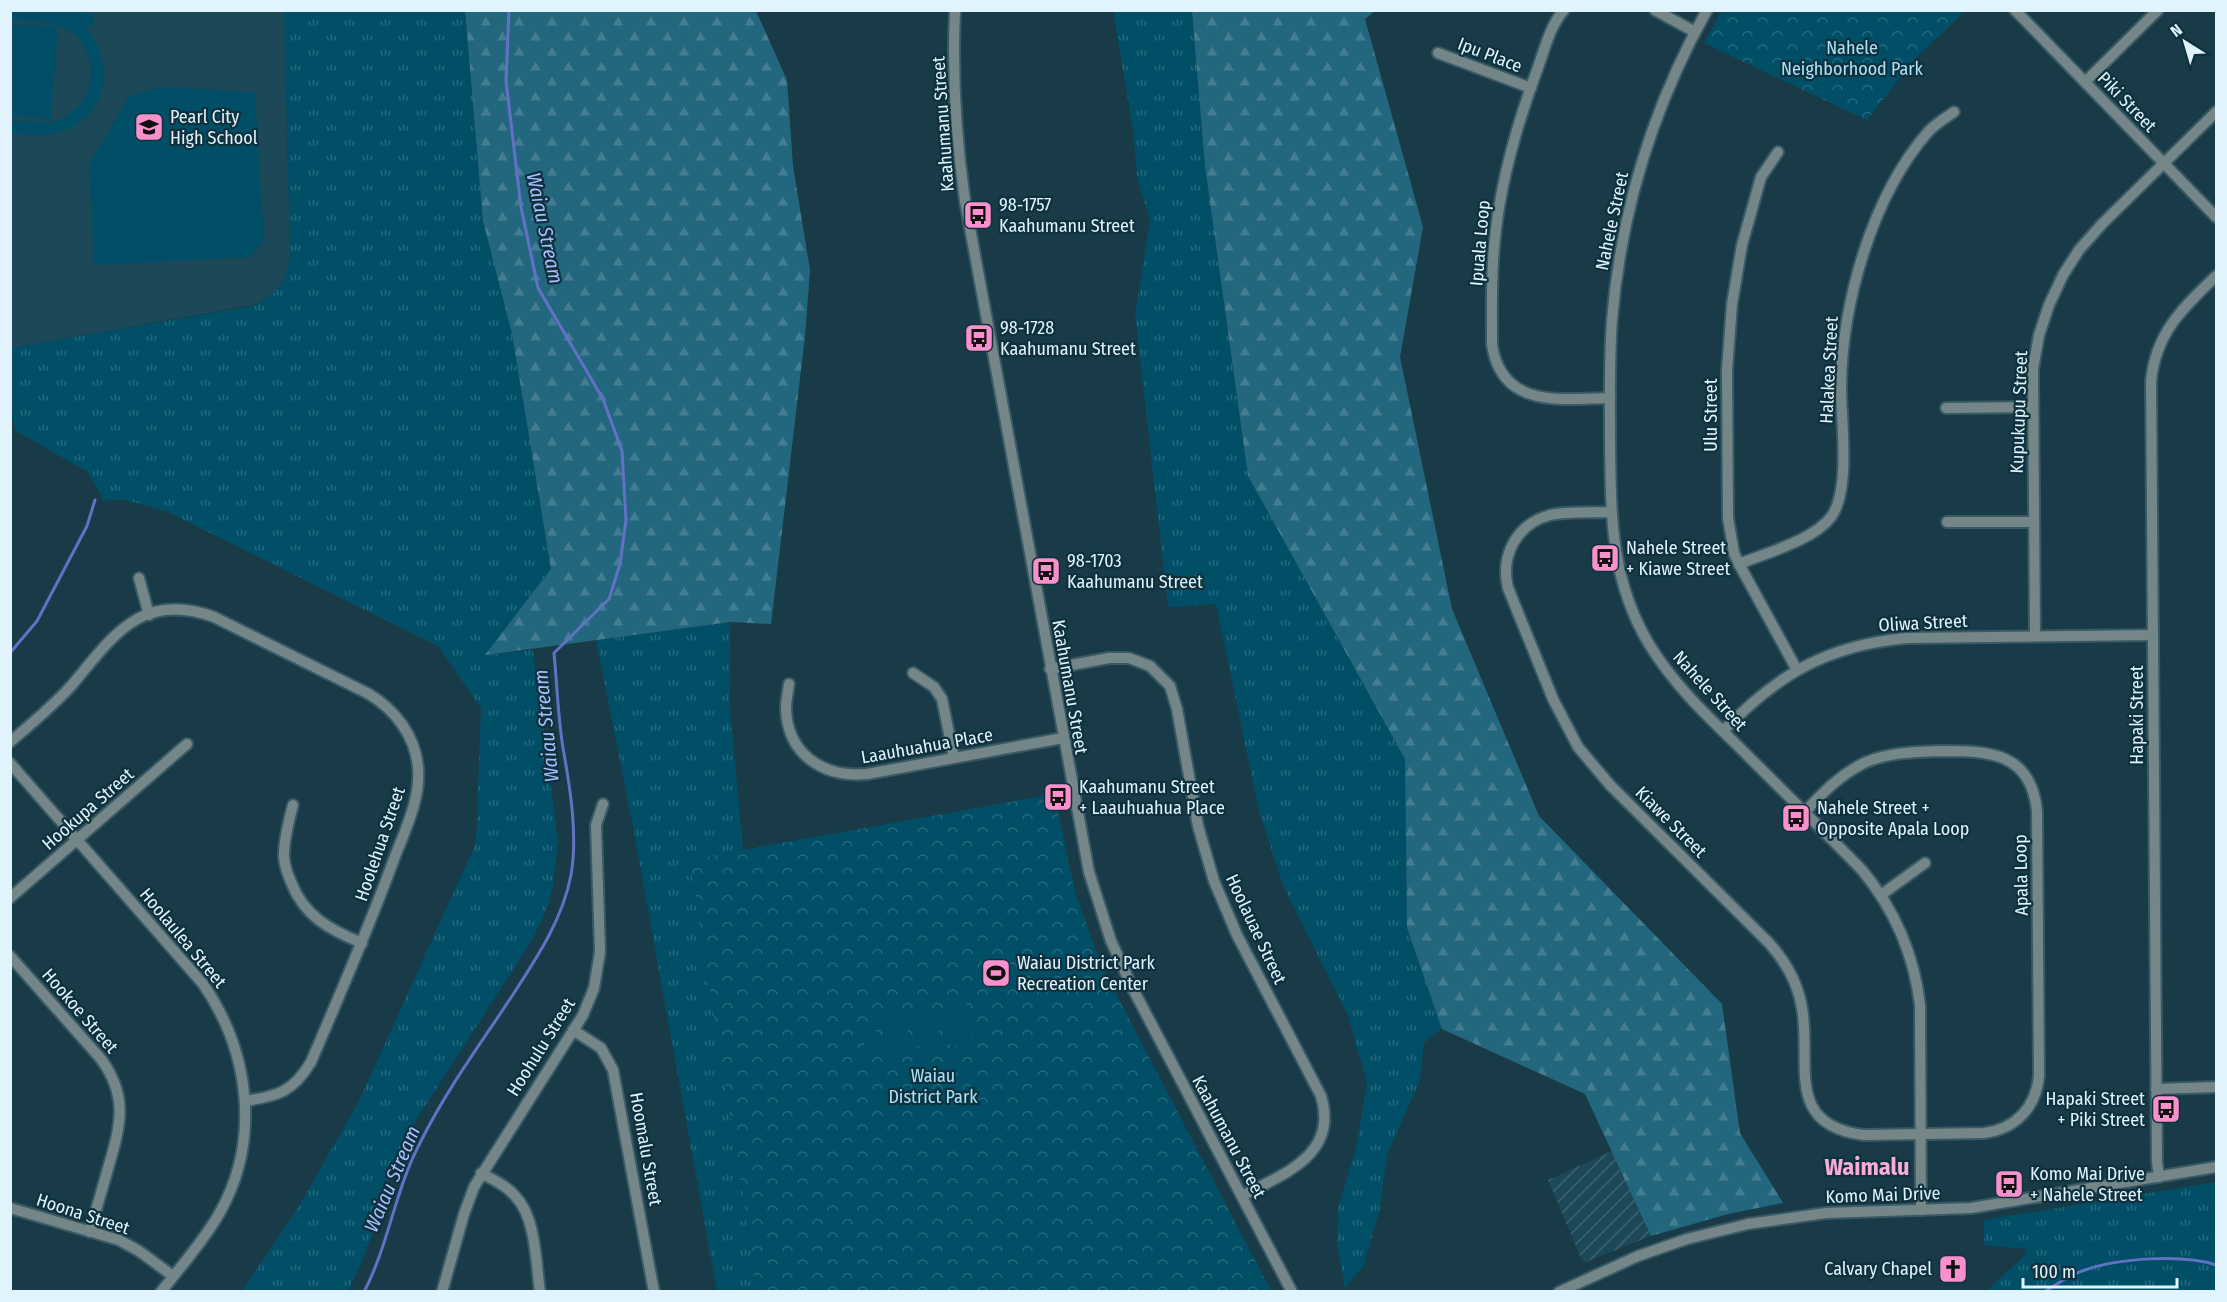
<svg xmlns="http://www.w3.org/2000/svg" width="2227" height="1302" font-family="'Fira Sans Condensed',sans-serif">
  <defs>
    <pattern id="industrial-furrows" width="10" height="10" patternUnits="userSpaceOnUse" patternTransform="scale(1.5)"><rect width="10" height="10" fill="#1c4858"/><path d="M-1 1l2-2M0 10L10 0M9 11l2-2" fill="none" stroke="#3d6371"/></pattern>
    <pattern id="grass-tufts" width="24" height="20" patternUnits="userSpaceOnUse" patternTransform="scale(1.5)"><rect width="24" height="20" fill="#004f66"/><path d="M3 7l-1-3M5 7V3M7 7l1-3M15 17l-1-3M17 17v-4M19 17l1-3" fill="none" stroke="#25697d"/></pattern>
    <pattern id="forest-firs" width="22" height="20" patternUnits="userSpaceOnUse" patternTransform="scale(1.5)"><rect width="22" height="20" fill="#23677f"/><path d="M5 1l3.5 6h-7zM16 11l3.5 6h-7z" fill="#437d92"/></pattern>
    <pattern id="park-crowns" width="20" height="18" patternUnits="userSpaceOnUse" patternTransform="scale(1.5)"><rect width="20" height="18" fill="#004f66"/><path d="M2 6a3 3 0 1 1 6 0M12 15a3 3 0 1 1 6 0" fill="none" stroke="#25697d"/></pattern>
  </defs>
  <rect width="100%" height="100%" fill="#193b48"/>
  <polygon fill="#1c4858" points="11,11 284,11 290,257 288,273 278,291 257,304 11,348"/>
  <polygon fill="url(#industrial-furrows)" points="1612,1151 1651,1236 1583,1263 1548,1180"/>
  <g fill="url(#grass-tufts)">
    <path d="M284,11H465L483,221L512,334L551,569L486,655L533,650L558,841L553,887L545,913L532,940L416,1120L393,1166L365,1255L348,1291H242L299,1206L359,1101L476,843L481,708L438,646L166,511L121,499L104,501L88,472L16,431L11,415L10,348L257,305C280,290 286,284 290,257Z"/>
    <polygon points="1113,11 1192,11 1205,166 1248,476 1405,759 1407,928 1442,1029 1424,1042 1420,1080 1387,1155 1379,1213 1363,1266 1345,1288 1337,1243 1338,1209 1356,1148 1367,1082 1347,1013 1283,885 1259,811 1216,604 1168,607 1135,314 1150,220 1137,177 1133,129"/>
    <polygon points="730,622 730,710 743,850 928,817 744,1202 756,1289 717,1291 632,822 596,640"/>
    <polygon points="2216,1182 2216,1291 1986,1291 2023,1257 2027,1249 1984,1245 1984,1220"/>
  </g>
  <g fill="url(#forest-firs)">
    <polygon points="465,11 756,11 787,80 793,166 810,270 805,336 771,624 730,622 485,655 551,569 512,334 483,221"/>
    <polygon points="1192,11 1375,11 1365,19 1423,227 1400,357 1452,609 1539,816 1722,1004 1740,1133 1783,1203 1728,1214 1651,1236 1585,1094 1442,1029 1407,928 1405,759 1248,476 1205,166"/>
  </g>
  <g fill="url(#park-crowns)">
    <polygon points="1722,11 1722,10 1965,11 1913,61 1867,120 1704,43"/>
    <polygon points="1054,794 1075,892 1102,967 1271,1291 756,1291 744,1202 689,860"/>
  </g>
  <g fill="#004f66">
    <path d="M57,10L94,13L93,27L85,26C115,59 109,113 66,130C48,138 29,134 11,133V120C25,121 42,124 57,120C100,106 103,44 61,27C46,20 27,22 11,20V11Z"/>
    <polygon points="10,24 58,27 51,119 11,116"/>
    <polygon points="160,87 255,92 264,241 250,257 94,265 89,165 129,96"/>
    <polygon points="966,1002 974,1044 951,1048 943,1006"/>
    <polygon points="935,1008 943,1050 920,1054 912,1012"/>
    <polygon points="904,1014 912,1056 889,1060 881,1018"/>
    <polygon points="874,1021 879,1049 866,1052 861,1024"/>
  </g>
  <g fill="none" stroke-linecap="round" stroke-linejoin="round">
    <g stroke="#6271c4" stroke-width="3">
      <polyline points="10,653 37,621 87,526 95,500"/>
      <path d="M364,1292C389,1244 395,1190 420,1143C446,1090 482,1042 514,993C538,956 563,918 571,875C578,835 570,787 563,748C558,717 557,684 554,653L609,599L620,564L626,520L622,451L603,399L538,288L521,207L506,81L509,10"/>
      <path d="M2044,1292C2057,1284 2071,1274 2085,1270C2118,1258 2184,1254 2216,1265"/>
    </g>
    <g stroke="#395965" stroke-width="14">
      <g id="minor">
        <path d="M955,10C952,74 956,138 965,201L1089,872L1111,941L1133,989L1292,1292"/>
        <path d="M1564,10C1549,27 1544,52 1536,73C1515,130 1499,187 1494,248C1491,280 1492,312 1492,345C1502,409 1561,399 1610,398"/>
        <polyline points="1655,10 1695,32"/>
        <path d="M1707,10C1654,105 1621,211 1612,320C1609,360 1610,401 1610,441C1611,515 1610,579 1649,644C1672,682 1703,712 1735,743C1777,785 1820,827 1862,870C1895,910 1914,954 1920,1005L1921,1210"/>
        <polyline points="2015,10 2216,217"/>
        <polyline points="1438,53 1531,88"/>
        <polyline points="2085,82 2158,10"/>
        <polyline points="1778,152 1761,177 1742,245 1732,304 1727,370 1728,518 1734,553 1739,564 1797,670"/>
        <polyline points="1946,408 2033,407"/>
        <path d="M1611,512C1591,513 1569,511 1550,515C1517,524 1500,555 1508,588L1553,699L1578,747L1610,785L1769,943C1786,962 1798,983 1802,1008C1812,1063 1783,1125 1864,1135L1984,1133C2016,1129 2036,1107 2039,1076L2037,811C2031,752 1989,751 1941,751C1915,752 1889,752 1864,763C1840,775 1822,793 1804,813"/>
        <polyline points="1947,522 2034,522"/>
        <path d="M1739,564C1766,553 1814,540 1831,517C1851,490 1841,421 1841,387C1842,303 1872,196 1928,132C1935,124 1945,118 1954,112"/>
        <polyline points="139,578 149,615"/>
        <polyline points="2035,636 2033,369 2039,335 2049,305 2063,275 2079,250 2102,224 2216,112"/>
        <path d="M1050,669L1109,658H1129L1150,666L1170,686L1177,709L1198,826L1214,881L1237,935L1321,1096C1339,1155 1283,1174 1242,1196"/>
        <polyline points="913,673 934,687 942,699 954,758"/>
        <path d="M789,684C788,692 786,700 786,708C787,754 823,778 867,774L1063,738"/>
        <path d="M1723,731C1778,674 1826,646 1906,638L2153,635"/>
        <path d="M10,742C31,724 52,707 71,686C112,638 140,590 214,617L369,694C395,710 415,735 418,767C421,799 405,830 394,859C369,928 340,994 311,1062C293,1092 278,1096 245,1101"/>
        <path d="M10,763L203,984C250,1052 261,1141 219,1214C203,1242 181,1266 161,1292"/>
        <path d="M293,805C289,820 285,835 284,851C283,861 287,873 291,882C304,916 330,930 362,943"/>
        <polyline points="1881,895 1925,863"/>
        <polyline points="10,898 187,744"/>
        <path d="M10,956L101,1059C128,1096 121,1124 109,1165C103,1187 96,1209 90,1232"/>
        <polyline points="573,1030 601,1048 613,1070 654,1292"/>
        <polyline points="2156,1089 2216,1087"/>
        <path d="M481,1173C494,1180 507,1186 516,1197C536,1218 536,1264 540,1292"/>
        <path d="M2159,1177L2157,1162L2151,381C2156,332 2183,308 2216,276"/>
        <polyline points="10,1208 119,1240 139,1251 173,1276"/>
        <polyline points="442,1292 464,1214 474,1187 583,1015 594,988 600,952 596,825 603,804"/>
        <polyline points="1559,1292 1638,1256 1687,1239 1748,1224 1826,1213 1971,1208 2216,1167"/>
      </g>
    </g>
    <use href="#minor" stroke="#748687" stroke-width="10"/>
  </g>
  <defs>
    <g id="school-square" transform="scale(1.5)"><rect x="-9" y="-9" width="18" height="18" rx="4" fill="#f890cb" stroke="#0e313d"/><path d="M0-5L7-2L0 1L-7-2ZM-4 1L0 2.5L4 1V4Q0 6-4 4Z" fill="#111"/></g>
    <g id="bus-square" transform="scale(1.5)"><rect x="-9" y="-9" width="18" height="18" rx="4" fill="#f890cb" stroke="#0e313d"/><path d="M-5-6H5V4H4V6H2V4H-2V6H-4V4H-5ZM-3.5-4V0h7V-4ZM-3.5 1.2v1.5H-2V1.2ZM2 1.2v1.5H3.5V1.2Z" fill="#111"/></g>
    <g id="stadium-square" transform="scale(1.5)"><rect x="-9" y="-9" width="18" height="18" rx="4" fill="#f890cb" stroke="#0e313d"/><path d="M0-5a6.5 5 0 1 0 0 10a6.5 5 0 1 0 0-10ZM-3.5-1.8h7v3.6h-7Z" fill="#111"/></g>
    <g id="church-square" transform="scale(1.5)"><rect x="-9" y="-9" width="18" height="18" rx="4" fill="#f890cb" stroke="#0e313d"/><path d="M-1.2-6h2.4v3.5h3.3v2.4h-3.3V6h-2.4V-.1h-3.3v-2.4h3.3Z" fill="#111"/></g>
  </defs>
  <g fill-rule="evenodd">
    <use href="#school-square" x="149" y="127"/>
    <use href="#bus-square" x="978" y="215"/>
    <use href="#bus-square" x="979" y="338"/>
    <use href="#bus-square" x="1605" y="558"/>
    <use href="#bus-square" x="1046" y="571"/>
    <use href="#bus-square" x="1058" y="797"/>
    <use href="#bus-square" x="1796" y="818"/>
    <use href="#stadium-square" x="996" y="973"/>
    <use href="#bus-square" x="2166" y="1109"/>
    <use href="#bus-square" x="2009" y="1184"/>
    <use href="#church-square" x="1953" y="1269"/>
  </g>
  <g text-anchor="middle" dominant-baseline="central" stroke-width="4.5" stroke-linejoin="round" paint-order="stroke">
    <g font-size="18" fill="#ace2f9" stroke="#0e313d">
      <text x="1852" y="48">Nahele<tspan x="1852" dy="21">Neighborhood Park</tspan></text>
      <text x="933" y="1076">Waiau<tspan x="933" dy="21">District Park</tspan></text>
    </g>
    <g font-size="18" fill="#e1f4fd" stroke="#0e313d">
      <text transform="translate(1490 55) rotate(21)">Ipu Place</text>
      <text transform="translate(2127 102) rotate(46)">Piki Street</text>
      <text transform="translate(943 124) rotate(-94)">Kaahumanu Street</text>
      <text transform="translate(1612 221) rotate(-78)">Nahele Street</text>
      <text transform="translate(1480 243) rotate(-85)">Ipuala Loop</text>
      <text transform="translate(1829 370) rotate(-87)">Halakea Street</text>
      <text transform="translate(2019 412) rotate(-88)">Kupukupu Street</text>
      <text transform="translate(1711 415) rotate(-90)">Ulu Street</text>
      <text transform="translate(1923 623) rotate(-3)">Oliwa Street</text>
      <text transform="translate(1070 687) rotate(80)">Kaahumanu Street</text>
      <text transform="translate(1710 691) rotate(48)">Nahele Street</text>
      <text transform="translate(2137 715) rotate(-90)">Hapaki Street</text>
      <text transform="translate(927 746) rotate(-10)">Laauhuahua Place</text>
      <text transform="translate(88 809) rotate(-41)">Hookupa Street</text>
      <text transform="translate(1671 822) rotate(45)">Kiawe Street</text>
      <text transform="translate(380 844) rotate(-71)">Hoolehua Street</text>
      <text transform="translate(2021 875) rotate(-91)">Apala Loop</text>
      <text transform="translate(1256 929) rotate(65)">Hoolauae Street</text>
      <text transform="translate(183 938) rotate(50)">Hoolaulea Street</text>
      <text transform="translate(80 1011) rotate(49)">Hookoe Street</text>
      <text transform="translate(541 1047) rotate(-58)">Hoohulu Street</text>
      <text transform="translate(1229 1137) rotate(62)">Kaahumanu Street</text>
      <text transform="translate(646 1149) rotate(80)">Hoomalu Street</text>
      <text transform="translate(1883 1195) rotate(-2)">Komo Mai Drive</text>
      <text transform="translate(83 1214) rotate(18)">Hoona Street</text>
    </g>
    <g font-size="18" fill="#e1f4fd" stroke="#0e313d" text-anchor="start">
      <text x="170" y="117">Pearl City<tspan x="170" dy="21">High School</tspan></text>
      <text x="999" y="205">98-1757<tspan x="999" dy="21">Kaahumanu Street</tspan></text>
      <text x="1000" y="328">98-1728<tspan x="1000" dy="21">Kaahumanu Street</tspan></text>
      <text x="1626" y="548">Nahele Street<tspan x="1626" dy="21">+ Kiawe Street</tspan></text>
      <text x="1067" y="561">98-1703<tspan x="1067" dy="21">Kaahumanu Street</tspan></text>
      <text x="1079" y="787">Kaahumanu Street<tspan x="1079" dy="21">+ Laauhuahua Place</tspan></text>
      <text x="1817" y="808">Nahele Street +<tspan x="1817" dy="21">Opposite Apala Loop</tspan></text>
      <text x="1017" y="963">Waiau District Park<tspan x="1017" dy="21">Recreation Center</tspan></text>
      <text x="2145" y="1099" text-anchor="end">Hapaki Street<tspan x="2145" dy="21">+ Piki Street</tspan></text>
      <text x="2030" y="1174">Komo Mai Drive<tspan x="2030" dy="21">+ Nahele Street</tspan></text>
      <text x="1932" y="1269" text-anchor="end">Calvary Chapel</text>
    </g>
    <g font-size="20" font-style="italic" fill="#acbcfe" stroke="#0e313d">
      <text transform="translate(545 228) rotate(78)">Waiau Stream</text>
      <text transform="translate(546 726) rotate(-96)">Waiau Stream</text>
      <text transform="translate(392 1179) rotate(-67)">Waiau Stream</text>
    </g>
    <g font-size="24" font-weight="bold" fill="#f7add6" stroke="#0e313d">
      <text x="1867" y="1167">Waimalu</text>
    </g>
  </g>
  <rect width="2227" height="1302" fill="none" stroke="#e1f4fd" stroke-width="24"/>
  <g transform="translate(2185 42) rotate(323)" stroke="#0e313d" stroke-width="4.5" paint-order="stroke">
  <path d="M0-4.5L10 22L0 15L-10 22Z" fill="#e1f4fd"/>
  <text y="-9" font-size="16" font-weight="bold" text-anchor="middle" fill="#e1f4fd">N</text>
  </g>
  <path d="M2023 1278v9h154v-9" fill="none" stroke="#e1f4fd" stroke-width="3"/>
  <text x="2032" y="1278" font-size="18" fill="#e1f4fd" stroke="#0e313d" stroke-width="4.5" paint-order="stroke">100 m</text>
</svg>
